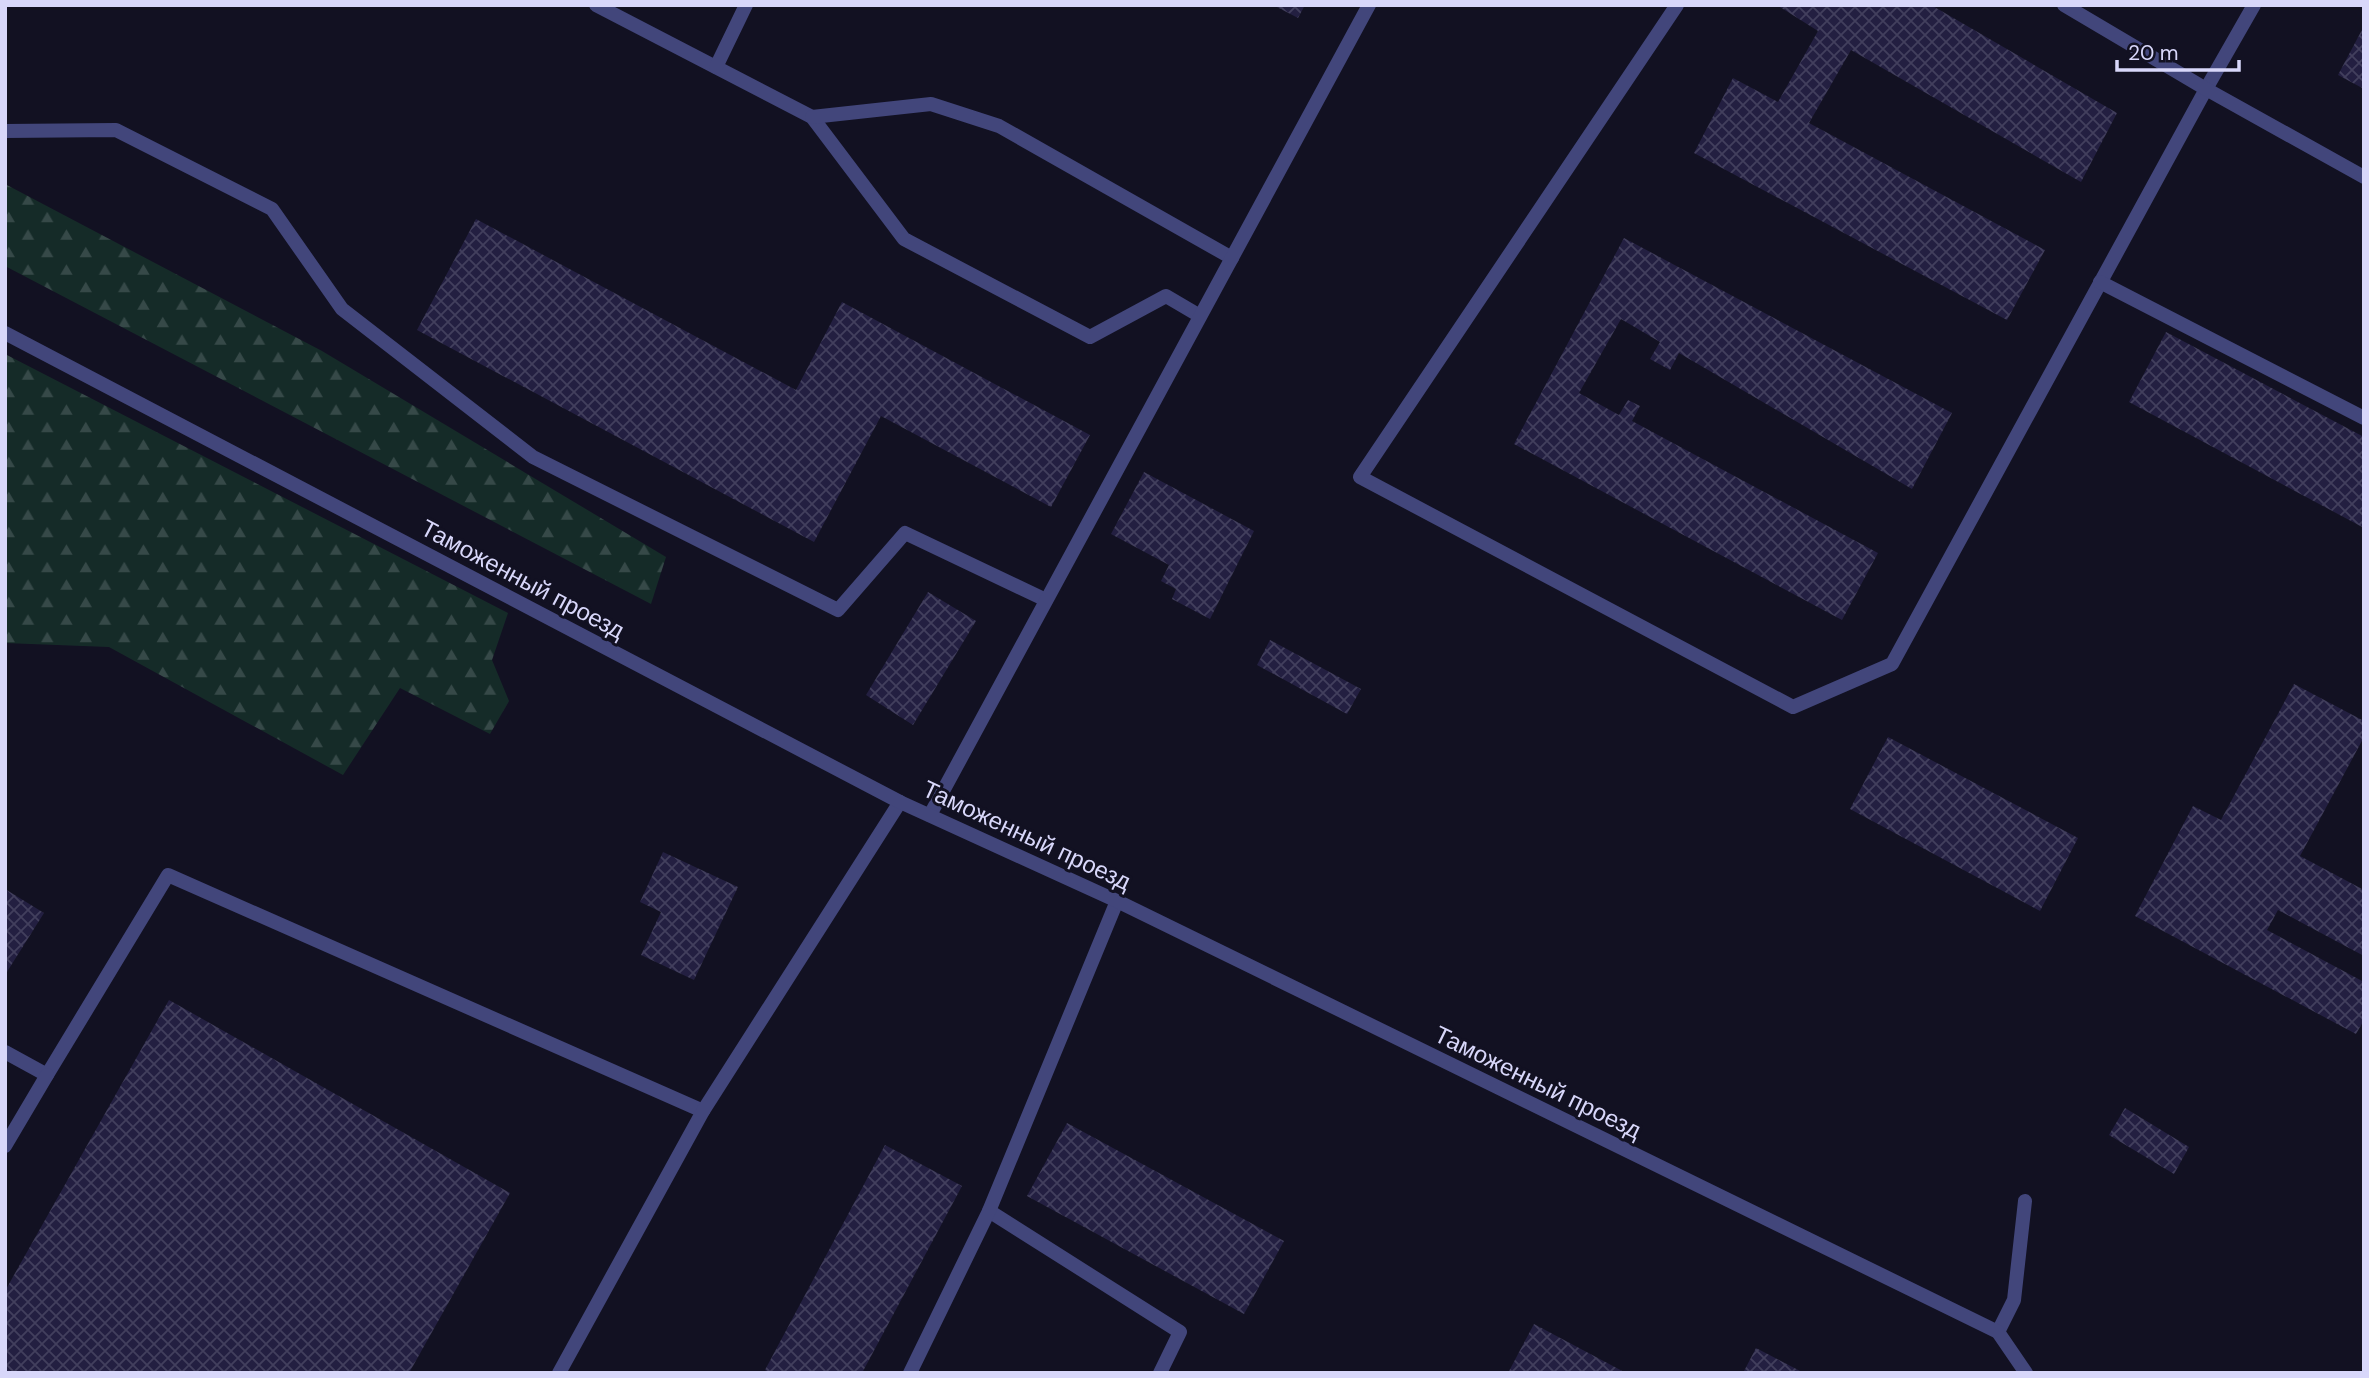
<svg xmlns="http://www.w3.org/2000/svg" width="2369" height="1378" font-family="'DM Sans',sans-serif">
  <defs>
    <pattern id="forest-firs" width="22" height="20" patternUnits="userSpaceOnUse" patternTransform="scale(1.75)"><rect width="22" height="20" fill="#152b28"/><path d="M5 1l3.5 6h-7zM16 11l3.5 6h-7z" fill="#364948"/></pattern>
    <pattern id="building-cross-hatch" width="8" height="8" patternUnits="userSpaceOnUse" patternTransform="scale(1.75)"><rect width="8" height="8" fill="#231f41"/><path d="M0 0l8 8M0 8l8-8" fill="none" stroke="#423f5d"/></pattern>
  </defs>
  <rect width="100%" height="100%" fill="#121122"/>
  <g fill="url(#forest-firs)">
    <polygon points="5,184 322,351 666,557 651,604 5,266"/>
    <polygon points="5,354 508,613 492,660 509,701 490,734 400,688 343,775 109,647 5,643"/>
  </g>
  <g fill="url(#building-cross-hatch)">
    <polygon points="1273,5 1305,5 1298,18"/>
    <polygon points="1777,5 1931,5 2117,113 2081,182 1851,50 1809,123 2045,250 2007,320 1694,153 1733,78 1778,102 1818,31"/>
    <polygon points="2364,26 2364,89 2338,75"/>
    <polygon points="476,219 796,390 842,302 1090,435 1051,507 881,416 814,542 417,330"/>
    <polygon points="1624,238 1952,413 1912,489 1679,353 1670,370 1650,359 1660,342 1621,319 1579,393 1619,415 1628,400 1640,406 1632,421 1878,553 1842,620 1514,444"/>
    <polygon points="2166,332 2364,437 2364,528 2129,402"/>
    <polygon points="1144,472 1254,531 1210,619 1172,599 1176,589 1161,581 1169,565 1111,534"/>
    <polygon points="928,592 976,621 913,725 866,695"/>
    <polygon points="1270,640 1361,689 1347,714 1257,665"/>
    <polygon points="2294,684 2364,721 2364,737 2300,856 2364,890 2364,956 2278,910 2267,930 2364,982 2364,1020 2356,1034 2135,916 2193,806 2221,820"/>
    <polygon points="1888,737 2078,838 2040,911 1850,809"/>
    <polygon points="663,852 738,887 694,980 641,955 661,912 640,902"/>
    <polygon points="5,889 44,913 5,975"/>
    <polygon points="169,1000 510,1193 409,1373 5,1373 5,1291"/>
    <polygon points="2125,1108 2189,1147 2174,1174 2109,1135"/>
    <polygon points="1067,1123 1284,1241 1244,1314 1027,1196"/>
    <polygon points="885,1145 962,1186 862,1373 770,1373 765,1370"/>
    <polygon points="1534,1324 1626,1373 1508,1373"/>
    <polygon points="1756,1348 1804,1373 1743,1373"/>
  </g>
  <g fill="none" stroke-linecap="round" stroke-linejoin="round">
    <g stroke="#42467b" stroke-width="14">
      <polyline points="596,5 812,117 904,239 1090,337 1166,296 1200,316"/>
      <polyline points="1677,5 1360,477 1793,707 1892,664 2206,89 2254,5"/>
      <polyline points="2064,5 2206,89 2364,177"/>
      <polyline points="716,67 746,5"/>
      <polyline points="812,117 931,104 999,126 1232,258"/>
      <polyline points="5,131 116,130 272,209 342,309 533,457 838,610 905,533 1046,600"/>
      <polyline points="2100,282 2364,418"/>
      <polyline points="930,815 1369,5"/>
      <polyline points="5,1052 47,1075 168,875 703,1111"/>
      <polyline points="5,1146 47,1075"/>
      <polyline points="989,1211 1180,1332 1160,1373"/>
      <polyline points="1998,1332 2014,1300 2025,1201"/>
      <polyline points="559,1373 703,1111 900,802"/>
      <polyline points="910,1373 989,1211 1117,901"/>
    </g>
    <polyline stroke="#42467b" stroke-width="14" points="5,333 900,802 1117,901 1998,1332 2026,1373"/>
  </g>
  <g text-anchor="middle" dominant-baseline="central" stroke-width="6" stroke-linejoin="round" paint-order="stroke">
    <g font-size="24" fill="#d8d7fa" stroke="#121122">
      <text transform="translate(523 579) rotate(28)">Таможенный проезд</text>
      <text transform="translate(1027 835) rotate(25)">Таможенный проезд</text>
      <text transform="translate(1538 1082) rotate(26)">Таможенный проезд</text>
    </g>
  </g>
  <rect width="2369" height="1378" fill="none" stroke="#d8d7fa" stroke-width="14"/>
  <path d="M2117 60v10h122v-10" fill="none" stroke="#d8d7fa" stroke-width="3.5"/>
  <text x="2128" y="60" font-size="21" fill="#d8d7fa" stroke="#121122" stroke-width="5" paint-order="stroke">20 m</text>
</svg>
